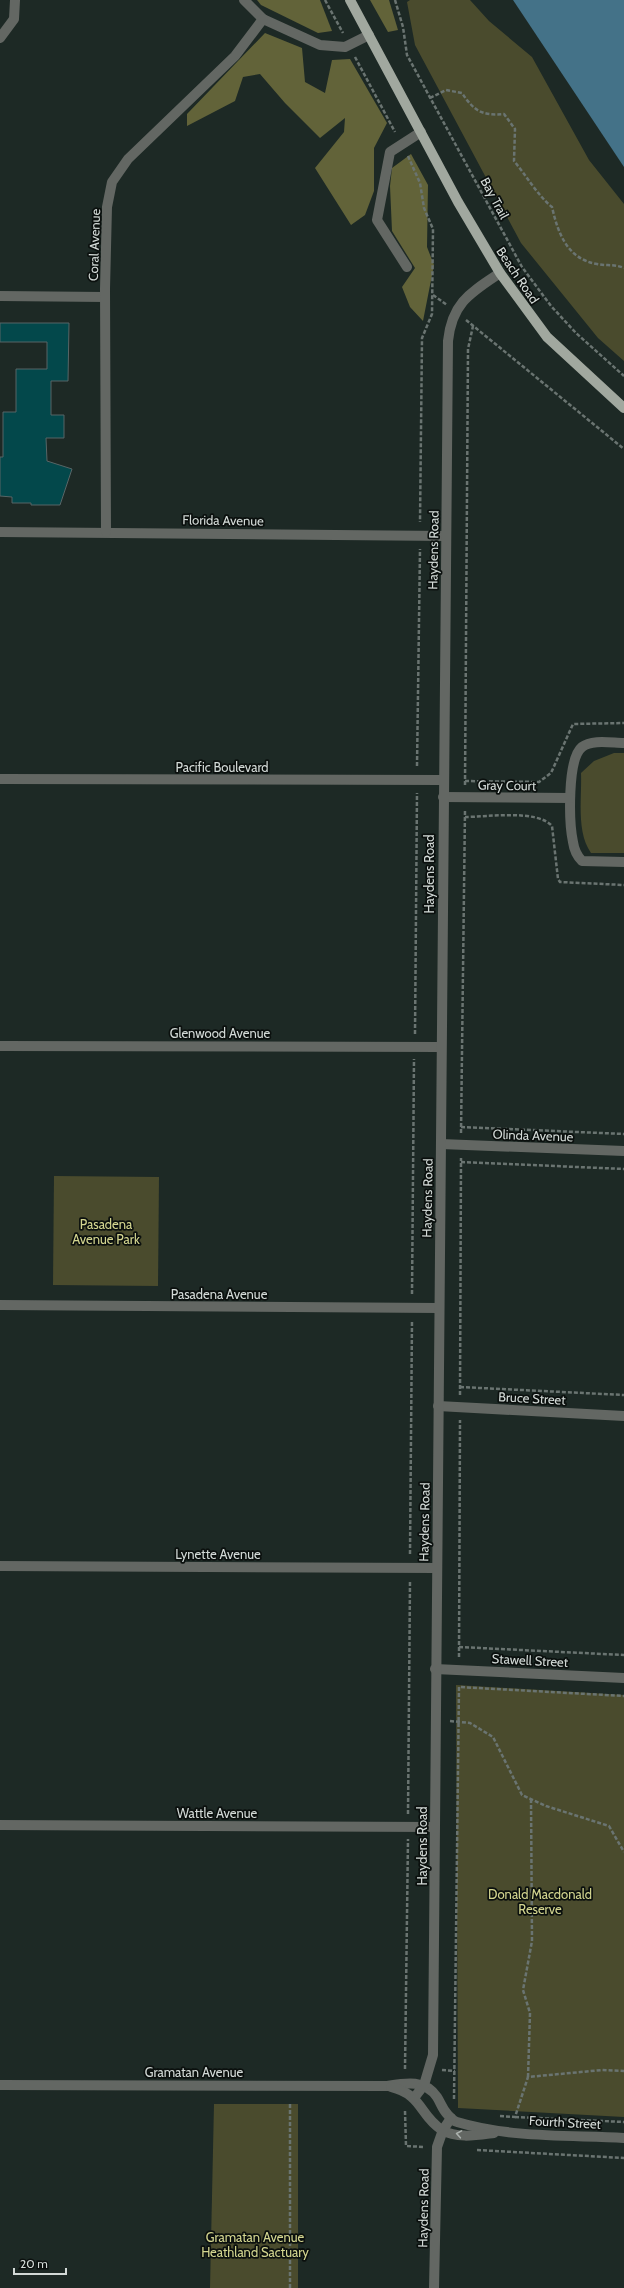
<svg xmlns="http://www.w3.org/2000/svg" width="624" height="2288" font-family="Cabin,sans-serif">
  <rect width="100%" height="100%" fill="#1d2925"/>
  <g fill="#4a4b2d">
    <polygon points="410,0 470,0 489,21 532,57 589,160 624,204 624,361 598,338 521,243 415,45 407,2"/>
    <path d="M614,753H624V853H591C576,832 582,798 581,773L594,761Z"/>
    <polygon points="54,1176 159,1177 158,1286 53,1285"/>
    <polygon points="456,1685 624,1695 624,2117 458,2108"/>
    <polygon points="214,2104 298,2104 298,2288 210,2288"/>
  </g>
  <g fill="#626339">
    <polygon points="257,0 320,0 332,31 318,33 261,5"/>
    <polygon points="370,0 389,0 398,30 388,32"/>
    <polygon points="265,33 302,48 305,82 325,93 332,60 350,59 387,123 374,148 374,191 365,215 351,225 315,168 344,132 345,118 320,138 285,103 260,74 243,77 235,101 187,126 187,114"/>
    <polygon points="411,154 428,185 427,247 434,265 423,321 410,307 402,287 415,268 392,231 390,186 392,168"/>
  </g>
  <polygon fill="#447288" points="513,0 624,0 624,167"/>
  <polygon fill="#03484b" stroke="#576566" points="0,323 69,323 68,381 51,381 51,415 64,415 64,438 46,438 47,461 72,469 60,505 31,505 31,503 12,503 12,497 0,496 0,457 3,457 3,412 16,412 16,369 47,369 47,342 0,342"/>
  <g fill="none" stroke-linecap="round" stroke-linejoin="round">
    <g stroke="#6a7471" stroke-width="2.5" stroke-dasharray="4 2" stroke-linecap="butt">
      <polyline points="325,0 343,33"/>
      <polyline points="395,0 403,27 407,55 522,267 551,306 576,333 624,376"/>
      <polyline points="355,57 395,132"/>
      <path d="M430,98L446,90L462,93C474,111 482,116 504,114L515,129L514,161C526,175 538,196 552,207C558,233 567,259 597,264C606,266 615,264 624,268"/>
      <polyline points="408,156 420,183 424,208 433,229 432,314 422,338 420,522"/>
      <polyline points="433,295 447,305"/>
      <polyline points="466,320 624,449"/>
      <polyline points="417,766 420,549"/>
      <polyline points="465,781 539,782 551,773 573,724 624,723"/>
      <polyline points="465,785 468,349 473,326"/>
      <path d="M465,817C486,817 537,809 552,826L558,879L560,882L624,885"/>
      <polyline points="415,1034 417,793"/>
      <polyline points="461,1127 624,1134"/>
      <polyline points="461,1133 465,810"/>
      <polyline points="461,1162 624,1169"/>
      <polyline points="412,1294 414,1059"/>
      <polyline points="460,1387 624,1395"/>
      <polyline points="460,1395 461,1158"/>
      <polyline points="410,1554 412,1321"/>
      <polyline points="459,1647 624,1655"/>
      <polyline points="459,1657 460,1420"/>
      <polyline points="450,1721 470,1723 493,1737 522,1795 546,1806 609,1826 624,1852"/>
      <polyline points="408,1814 410,1581"/>
      <polyline points="405,2069 408,1839"/>
      <polyline points="442,2070 455,2071"/>
      <polyline points="528,2077 530,2013 523,1990 532,1941 531,1799"/>
      <polyline points="454,2099 459,1687 624,1696"/>
      <polyline points="405,2111 406,2146 424,2147"/>
      <polyline points="500,2116 515,2117 528,2077 602,2070 624,2071"/>
      <polyline points="515,2117 624,2122"/>
      <polyline points="477,2150 624,2158"/>
      <polyline points="290,2288 290,2102"/>
    </g>
    <g stroke="#636763" stroke-width="10">
      <polyline points="244,0 263,19 320,45 345,47 369,35"/>
      <polyline points="0,38 14,19 15,0"/>
      <polyline points="407,267 377,220 390,152 421,132"/>
      <polyline points="0,296 105,297"/>
      <polyline points="0,532 446,536"/>
      <polyline points="106,532 105,289 107,207 112,182 128,159 235,56 263,19"/>
      <path d="M624,743C612,743 592,739 582,747C567,759 569,823 573,842C574,849 577,856 582,861L624,862"/>
      <polyline points="0,779 443,780"/>
      <polyline points="443,797 570,798"/>
      <polyline points="0,1046 441,1047"/>
      <polyline points="441,1144 624,1151"/>
      <polyline points="0,1305 439,1308"/>
      <polyline points="438,1406 624,1416"/>
      <polyline points="0,1566 436,1568"/>
      <polyline points="435,1669 624,1678"/>
      <polyline points="0,1825 435,1827"/>
      <path d="M0,2085L387,2086C405,2083 425,2079 437,2097C441,2103 442,2109 448,2115C451,2118 453,2121 457,2122C510,2138 569,2135 624,2138"/>
      <path d="M391,2087C423,2095 419,2115 442,2130C457,2139 478,2135 494,2133"/>
      <path d="M414,2098L424,2085L433,2055L448,341C452,303 470,293 500,273"/>
      <polyline points="434,2288 437,2147 443,2130 451,2118"/>
    </g>
    <polyline stroke="#a1a89f" stroke-width="10" points="350,0 458,202 500,273 547,337 624,408"/>
  </g>
  <defs><path id="oneway-chevron" d="M-2-3.5L2.5 0L-2 3.5" fill="none" stroke-width="1.6" stroke-linecap="round" stroke-linejoin="round"/></defs>
  <use stroke="#acb2ae" href="#oneway-chevron" transform="translate(459 2134) rotate(-170)"/>
  <g text-anchor="middle" dominant-baseline="central" stroke-width="3.5" stroke-linejoin="round" paint-order="stroke">
    <g font-size="13" fill="#d3dad7" stroke="#0b100e">
      <text transform="translate(495 198) rotate(62)">Bay Trail</text>
      <text transform="translate(94 245) rotate(-88)">Coral Avenue</text>
      <text transform="translate(518 275) rotate(56)">Beach Road</text>
      <text transform="translate(223 520) rotate(1)">Florida Avenue</text>
      <text transform="translate(433 550) rotate(-89)">Haydens Road</text>
      <text x="222" y="767">Pacific Boulevard</text>
      <text transform="translate(507 785) rotate(1)">Gray Court</text>
      <text transform="translate(429 874) rotate(-90)">Haydens Road</text>
      <text x="220" y="1033">Glenwood Avenue</text>
      <text transform="translate(533 1135) rotate(2)">Olinda Avenue</text>
      <text transform="translate(427 1198) rotate(-89)">Haydens Road</text>
      <text x="219" y="1294">Pasadena Avenue</text>
      <text transform="translate(532 1398) rotate(3)">Bruce Street</text>
      <text transform="translate(424 1522) rotate(-89)">Haydens Road</text>
      <text x="218" y="1554">Lynette Avenue</text>
      <text transform="translate(530 1660) rotate(3)">Stawell Street</text>
      <text x="217" y="1813">Wattle Avenue</text>
      <text transform="translate(422 1846) rotate(-90)">Haydens Road</text>
      <text x="194" y="2072">Gramatan Avenue</text>
      <text transform="translate(565 2122) rotate(3)">Fourth Street</text>
      <text transform="translate(423 2208) rotate(-89)">Haydens Road</text>
    </g>
    <g font-size="13" fill="#d3d58f" stroke="#0b100e">
      <text x="106" y="1224">Pasadena<tspan x="106" dy="15">Avenue Park</tspan></text>
      <text x="540" y="1894">Donald Macdonald<tspan x="540" dy="15">Reserve</tspan></text>
      <text x="255" y="2237">Gramatan Avenue<tspan x="255" dy="15">Heathland Sactuary</tspan></text>
    </g>
  </g>
  <path d="M14 2268v6h52v-6" fill="none" stroke="#d3dad7" stroke-width="2"/>
  <text x="20" y="2268" font-size="12" fill="#d3dad7" stroke="#0b100e" stroke-width="3" paint-order="stroke">20 m</text>
</svg>
